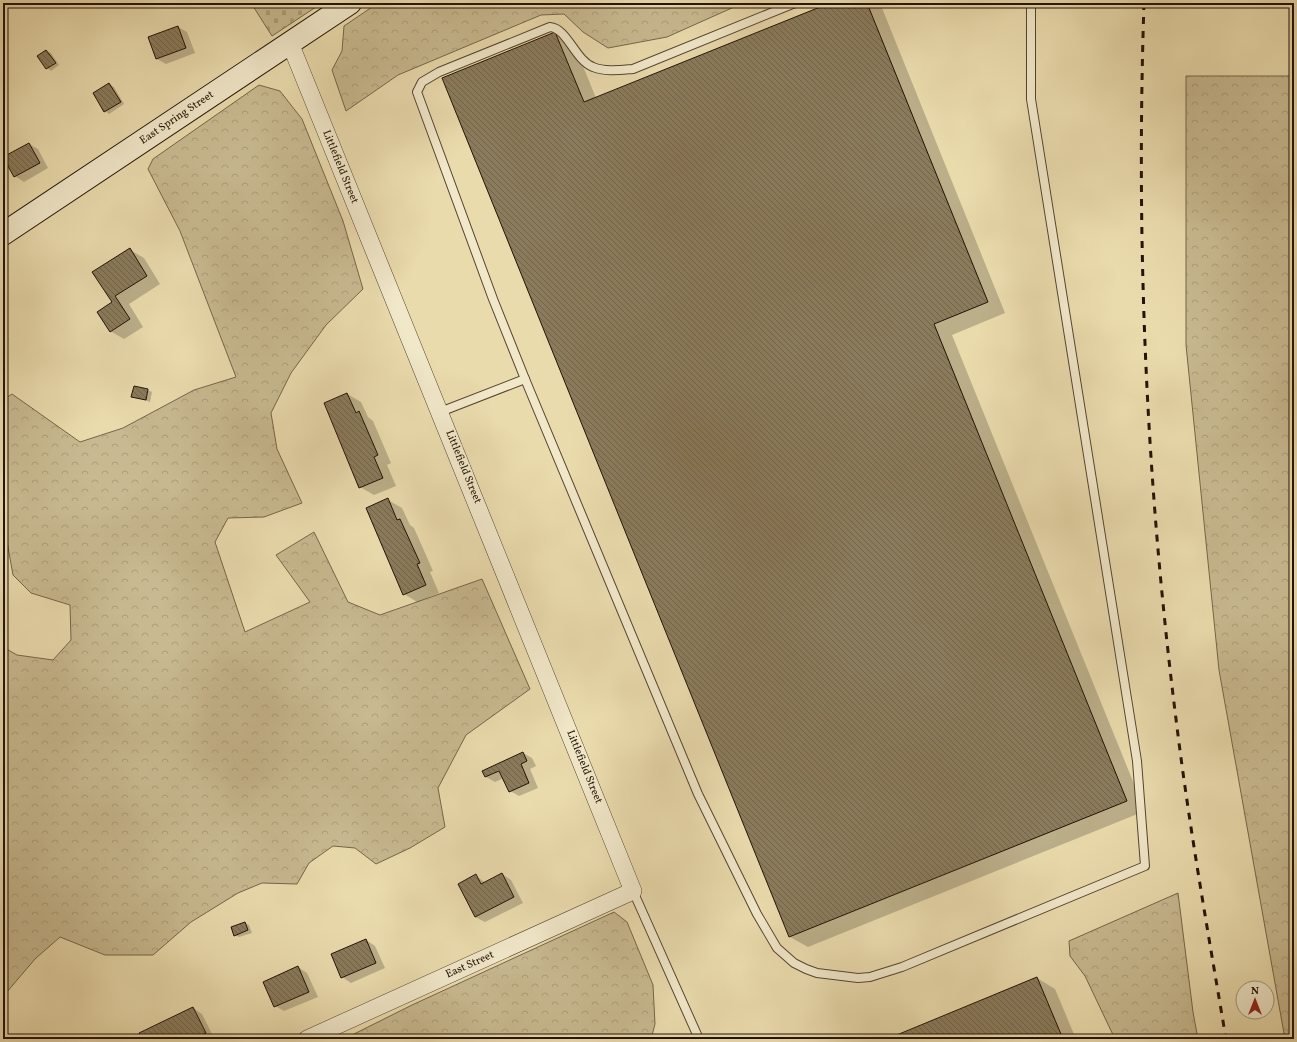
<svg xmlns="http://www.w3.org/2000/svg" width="1297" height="1042" font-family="Vollkorn,serif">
  <defs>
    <pattern id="forest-crowns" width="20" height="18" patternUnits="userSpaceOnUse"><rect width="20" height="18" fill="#c8b990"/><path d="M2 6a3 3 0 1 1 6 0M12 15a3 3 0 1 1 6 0" fill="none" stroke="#ac9e7b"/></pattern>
    <pattern id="cemetery-stones" width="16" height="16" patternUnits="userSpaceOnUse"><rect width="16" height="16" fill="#c8b990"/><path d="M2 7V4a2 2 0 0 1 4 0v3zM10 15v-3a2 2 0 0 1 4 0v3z" fill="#ac9e7b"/></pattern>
    <pattern id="building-back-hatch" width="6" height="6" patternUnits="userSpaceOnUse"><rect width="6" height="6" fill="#8a7b5c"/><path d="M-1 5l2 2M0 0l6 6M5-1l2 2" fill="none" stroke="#70644a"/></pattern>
  </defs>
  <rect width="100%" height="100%" fill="#eadbad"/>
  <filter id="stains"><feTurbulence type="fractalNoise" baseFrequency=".005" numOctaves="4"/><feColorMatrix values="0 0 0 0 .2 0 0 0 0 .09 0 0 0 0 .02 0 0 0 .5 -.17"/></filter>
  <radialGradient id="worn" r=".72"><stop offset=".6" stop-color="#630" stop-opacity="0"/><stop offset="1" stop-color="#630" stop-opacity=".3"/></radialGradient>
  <g fill="url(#forest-crowns)" stroke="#75664a">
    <polygon points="378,3 743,3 667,37 608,48 583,32 564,14 541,15 398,75 346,111 332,70 342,51 344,26"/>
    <polygon points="1186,76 1294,76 1294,1039 1285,1039 1219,670 1186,345"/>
    <polygon points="259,85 280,91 302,119 343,221 363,289 326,325 291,373 271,413 277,449 302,503 264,517 228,518 215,542 245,632 310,602 276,555 314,532 348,602 380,615 482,579 530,689 466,735 438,788 445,827 410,848 376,864 355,848 333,846 309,863 297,884 262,883 238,893 191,922 153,955 105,955 60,937 35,959 6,993 3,993 3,647 17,655 53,660 71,640 70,605 31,593 13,575 3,519 3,400 12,394 80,442 123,428 194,390 236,377 180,231 148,169 153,159"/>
    <polygon points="1178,893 1193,1012 1198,1039 1115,1039 1085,976 1070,956 1069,941"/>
    <polygon points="614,912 627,922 653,985 655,1024 651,1039 344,1039 412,1005"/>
  </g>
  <polygon fill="url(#cemetery-stones)" stroke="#75664a" points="251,3 322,3 272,36"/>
  <g fill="#0003">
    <polygon points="833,3 880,3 1005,313 952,335 1145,811 808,947 790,937 555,33 574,44 596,98"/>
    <polygon points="178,27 187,32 195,53 166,64 157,59"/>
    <polygon points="46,51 51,53 59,65 51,71 47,68"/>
    <polygon points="109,84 114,87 124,104 109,114 105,111"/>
    <polygon points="29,144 38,149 48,168 24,182 15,176"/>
    <polygon points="130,250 144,258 160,284 129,304 143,327 124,339 110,331 113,303 94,273"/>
    <polygon points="3,329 9,339 3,343"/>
    <polygon points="148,390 152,392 150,402 132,396"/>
    <polygon points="347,394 361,402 368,417 373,421 391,463 387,465 396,486 374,495 360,487"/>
    <polygon points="388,500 402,508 410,525 414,528 433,571 430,572 439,593 417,602 404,594"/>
    <polygon points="523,753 532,758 536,766 530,769 538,788 519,796 510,791 504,778 495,782 486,777 483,771"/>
    <polygon points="502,874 511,880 523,903 485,922 475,917 476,876 486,883"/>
    <polygon points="245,923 249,925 252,933 239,937 235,935"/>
    <polygon points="366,940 375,946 385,968 351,983 342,977"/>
    <polygon points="298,967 307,973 318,997 284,1011 275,1006"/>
    <polygon points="1037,978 1055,989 1076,1039 889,1039"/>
    <polygon points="193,1008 202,1014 214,1038 143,1039"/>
  </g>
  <g fill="url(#building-back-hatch)" stroke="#221304">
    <polygon points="830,3 867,3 988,302 934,324 1127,801 789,937 442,78 555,32 584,102"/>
    <polygon points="178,26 186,48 156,59 148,37"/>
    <polygon points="46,50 56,63 46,69 37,56"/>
    <polygon points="109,83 121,102 104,112 93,93"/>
    <polygon points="29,143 40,163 14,177 3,157"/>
    <polygon points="130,248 147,276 115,296 130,319 110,332 97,312 112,302 92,272"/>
    <polygon points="134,386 148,389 146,400 131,397"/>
    <polygon points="347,393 356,413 359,411 378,455 374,457 383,478 359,488 324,403"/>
    <polygon points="388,498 397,520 400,519 420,563 417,564 426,585 403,595 366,508"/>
    <polygon points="523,752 527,761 521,764 529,783 509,792 499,771 485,777 482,771"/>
    <polygon points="502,873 514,897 475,917 458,884 476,874 481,884"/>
    <polygon points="245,922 248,930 234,936 231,927"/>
    <polygon points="366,939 376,963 341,978 331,954"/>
    <polygon points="298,966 309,992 274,1007 263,982"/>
    <polygon points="1037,977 1063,1039 887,1039"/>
    <polygon points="193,1007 206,1033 193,1039 142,1039 139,1033"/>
  </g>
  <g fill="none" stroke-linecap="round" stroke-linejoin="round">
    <g stroke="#54452e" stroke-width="10">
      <g id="lane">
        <path d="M795,3L633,69C620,70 605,72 593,67C575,60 567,28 550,27L439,72L422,82L417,92L493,299L525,379L698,794L757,914L777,948L794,963L806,969L817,973L858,978L870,977L902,967L1145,866L1137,761L1031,99V3"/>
        <polyline points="440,412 525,379"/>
        <polyline points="633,891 699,1039"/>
      </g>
    </g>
    <g stroke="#54452e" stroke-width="18">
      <polyline id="street" points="290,43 633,891 307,1039"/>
    </g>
    <g stroke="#221304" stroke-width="24">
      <polyline id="secondary" points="3,234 350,3"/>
    </g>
    <use href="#lane" stroke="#f1e8ca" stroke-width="8"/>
    <use href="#street" stroke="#f1e8ca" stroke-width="17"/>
    <use href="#secondary" stroke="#f1e8ca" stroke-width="22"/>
    <path stroke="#221304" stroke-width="3" stroke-dasharray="7 7" stroke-linecap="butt" d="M1144,3C1136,242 1146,481 1176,719C1189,826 1208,932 1226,1039"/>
  </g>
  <g text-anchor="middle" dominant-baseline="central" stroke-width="3.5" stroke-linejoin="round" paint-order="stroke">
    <g font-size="11" fill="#221304" stroke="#f1e8ca">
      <text transform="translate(177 118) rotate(-34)">East Spring Street</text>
      <text transform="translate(340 167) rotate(68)">Littlefield Street</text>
      <text transform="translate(463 467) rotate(68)">Littlefield Street</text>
      <text transform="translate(584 767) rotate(68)">Littlefield Street</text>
      <text transform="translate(470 965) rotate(-24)">East Street</text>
    </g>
  </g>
  <rect width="1297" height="1042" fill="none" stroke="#eadbad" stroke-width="16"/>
  <rect x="4" y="4" width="1289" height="1034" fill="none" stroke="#221304" stroke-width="2"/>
  <rect x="8" y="8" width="1281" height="1026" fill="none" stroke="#221304"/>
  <g transform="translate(1255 1000)"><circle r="19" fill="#f1e8ca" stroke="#9e937b"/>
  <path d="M0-3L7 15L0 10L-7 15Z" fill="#8f2418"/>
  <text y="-6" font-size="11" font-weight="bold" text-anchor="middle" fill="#221304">N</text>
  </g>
  <rect width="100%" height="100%" filter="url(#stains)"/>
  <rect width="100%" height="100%" fill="url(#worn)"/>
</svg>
